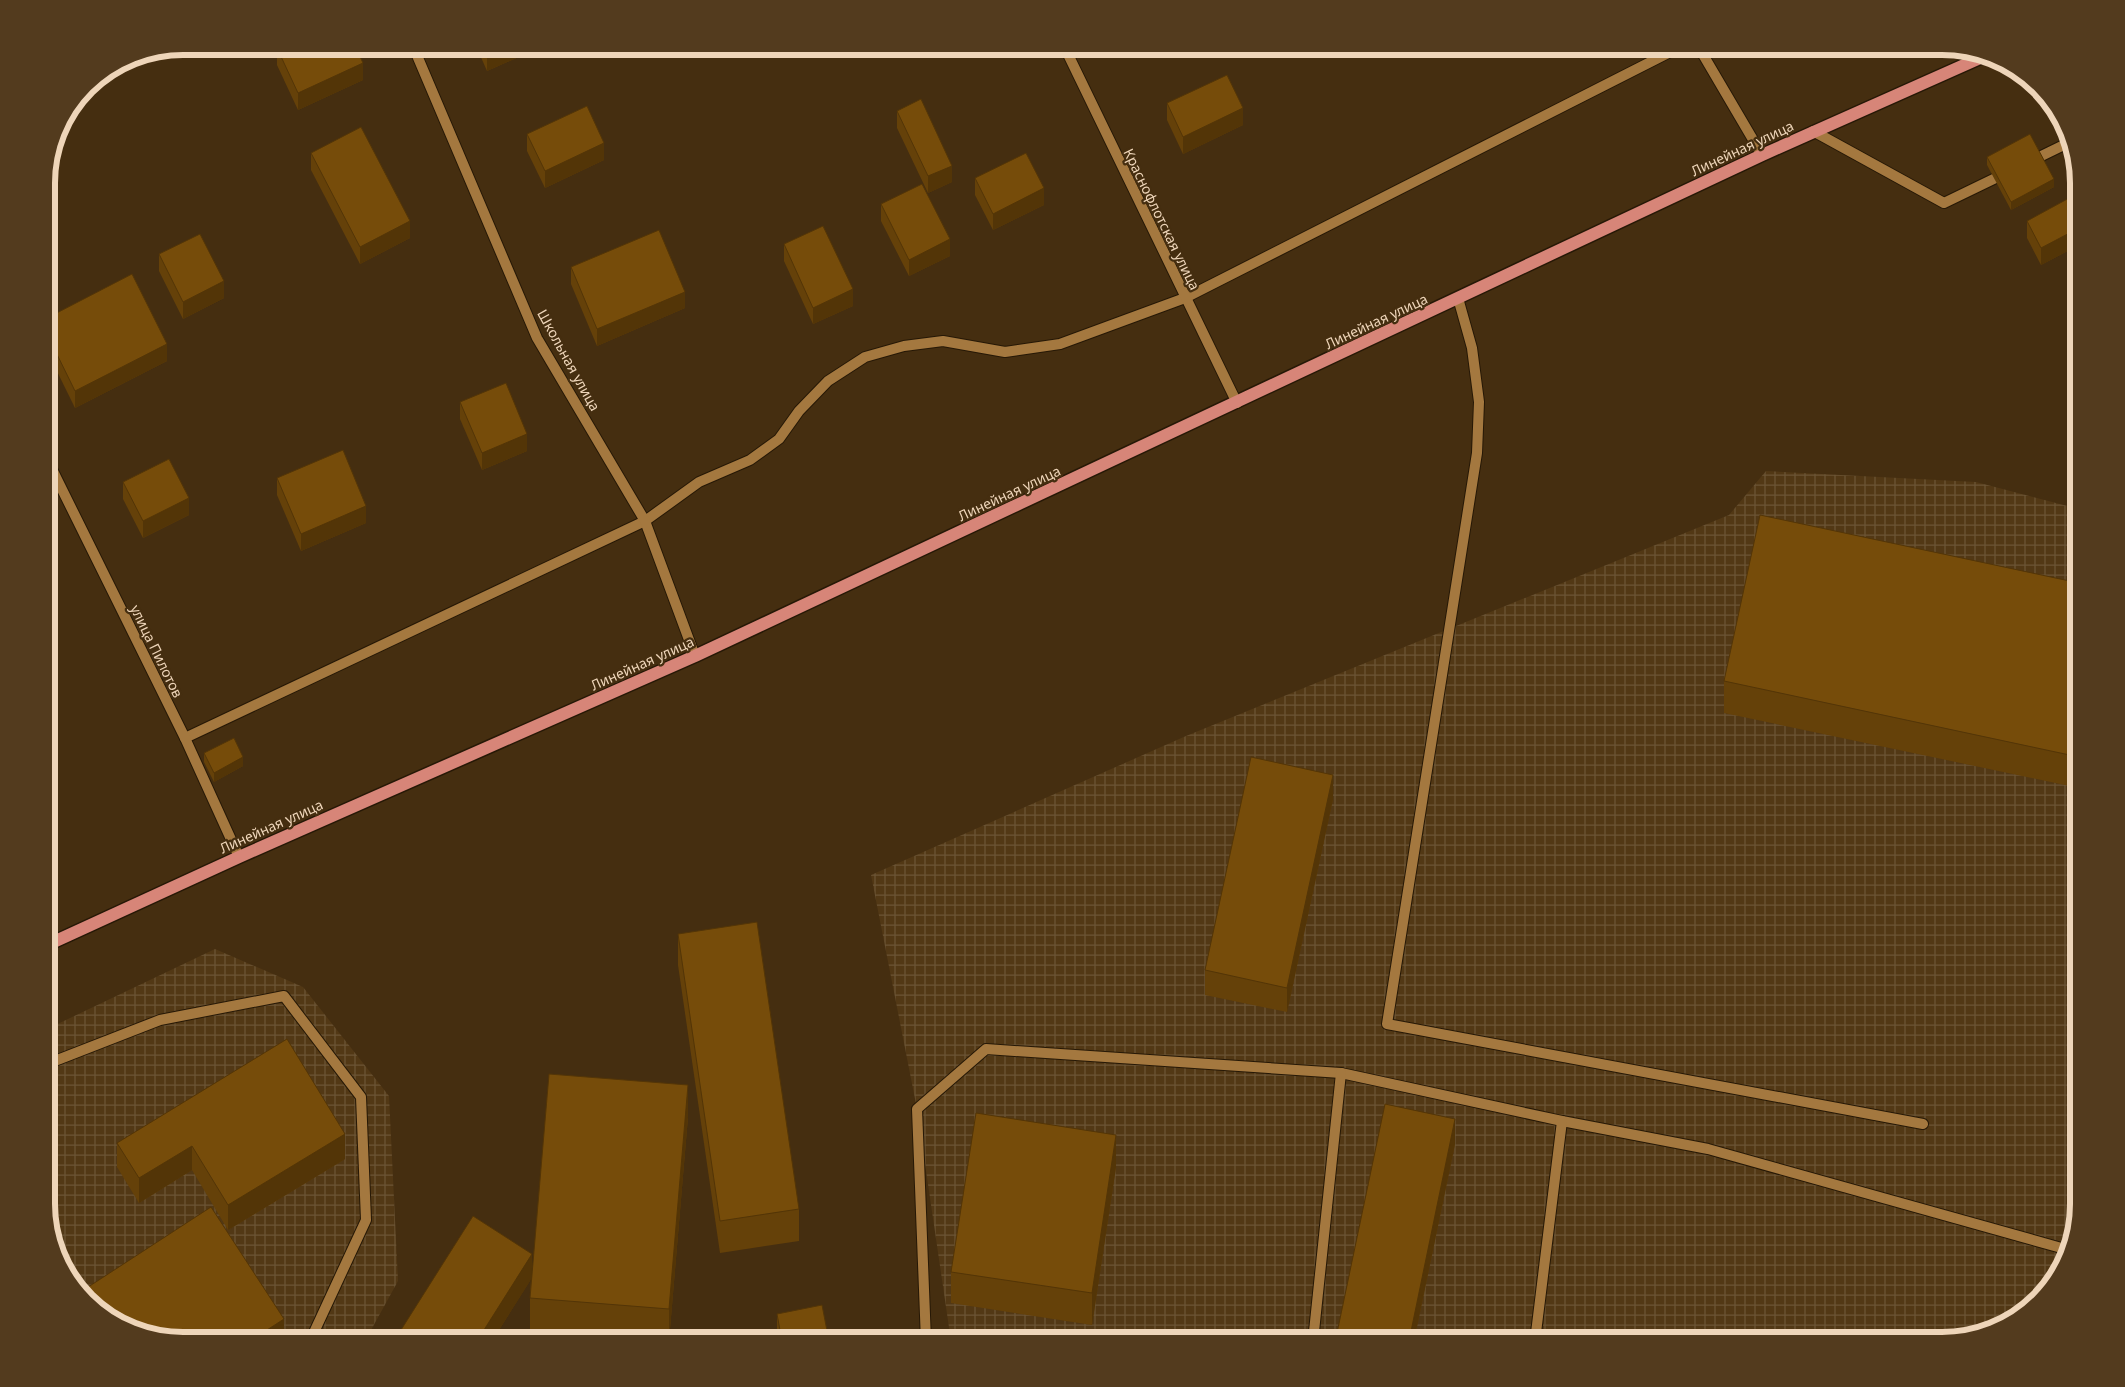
<svg xmlns="http://www.w3.org/2000/svg" width="2125" height="1387" font-family="'Noto Sans',sans-serif">
  <defs>
    <pattern id="industrial-grid" width="8" height="8" patternUnits="userSpaceOnUse" patternTransform="scale(1.25)"><rect width="8" height="8" fill="#523815"/><path d="M0 4h8M4 0v8" fill="none" stroke="#6b5435"/></pattern>
  </defs>
  <rect width="100%" height="100%" fill="#452e10"/>
  <g fill="url(#industrial-grid)">
    <polygon points="1766,471 1976,482 2079,509 2079,1205 2056,1280 2010,1323 1943,1341 951,1341 917,1109 871,875 1186,736 1729,515"/>
    <polygon points="215,949 303,987 389,1096 398,1281 365,1341 183,1341 107,1318 64,1272 47,1213 47,1029"/>
  </g>
  <g fill="none" stroke-linecap="round" stroke-linejoin="round">
    <g stroke="#261806" stroke-width="12">
      <g id="service">
        <polyline points="1813,131 1944,203 2006,173"/>
        <polyline points="2031,161 2068,143"/>
        <polyline points="1458,298 1472,348 1479,402 1477,453 1387,1024 1923,1124"/>
        <polyline points="185,738 645,521 699,482 750,460 779,439 799,411 828,381 865,357 904,346 943,341 1005,352 1060,344 1185,298 1682,46"/>
        <polyline points="47,1064 160,1020 284,996 361,1097 366,1220 310,1341"/>
        <polyline points="926,1341 917,1109 986,1049 1341,1073 1562,1121 1708,1149 2065,1249"/>
        <polyline points="1313,1341 1341,1073"/>
        <polyline points="1535,1341 1562,1121"/>
      </g>
    </g>
    <g stroke="#261806" stroke-width="12">
      <g id="minor">
        <polyline points="413,46 537,338 645,521 695,656"/>
        <polyline points="1064,46 1237,403"/>
        <polyline points="1698,46 1762,155"/>
        <polyline points="47,459 185,738 239,857"/>
      </g>
    </g>
    <g stroke="#261806" stroke-width="15">
      <polyline id="primary" points="47,945 239,857 695,656 1762,155 1980,58"/>
    </g>
    <use href="#service" stroke="#a4783f" stroke-width="10"/>
    <use href="#minor" stroke="#a4783f" stroke-width="10"/>
    <use href="#primary" stroke="#d78578" stroke-width="12"/>
  </g>
  <g fill="#654109">
    <polygon points="476,46 543,46 487,71"/>
    <polygon points="277,48 363,80 298,110 277,65"/>
    <polygon points="1167,103 1243,125 1183,154 1167,120"/>
    <polygon points="897,111 952,182 928,193 897,128"/>
    <polygon points="527,134 604,160 545,188 527,151"/>
    <polygon points="311,153 410,238 360,264 311,170"/>
    <polygon points="1987,157 2054,187 2011,210 1987,165"/>
    <polygon points="975,178 1044,205 993,230 975,195"/>
    <polygon points="881,204 950,256 909,276 881,221"/>
    <polygon points="2079,212 2079,245 2041,265 2027,238 2027,221"/>
    <polygon points="784,244 853,306 813,324 784,261"/>
    <polygon points="159,254 224,298 183,319 159,271"/>
    <polygon points="571,267 685,308 597,346 571,284"/>
    <polygon points="47,318 167,361 75,408 47,351"/>
    <polygon points="460,402 527,451 482,470 460,419"/>
    <polygon points="277,478 366,523 301,551 277,495"/>
    <polygon points="123,482 189,515 143,538 123,499"/>
    <polygon points="2079,583 2079,788 1724,713 1724,681"/>
    <polygon points="204,753 243,766 214,782 204,762"/>
    <polygon points="1333,799 1287,1012 1205,995 1205,970"/>
    <polygon points="678,934 799,1209 799,1241 720,1253 678,965"/>
    <polygon points="287,1039 345,1159 228,1230 192,1170 139,1203 117,1167 117,1143"/>
    <polygon points="688,1117 669,1341 530,1329 530,1298 531,1279 492,1341 394,1341 532,1271"/>
    <polygon points="1455,1144 1414,1341 1337,1341 1337,1333"/>
    <polygon points="1116,1167 1092,1325 951,1303 951,1272"/>
    <polygon points="777,1314 829,1341 779,1341 777,1331"/>
  </g>
  <g fill="#533507">
    <polygon points="506,46 543,46 487,71 487,55"/>
    <polygon points="363,63 363,80 298,110 298,93"/>
    <polygon points="1243,108 1243,125 1183,154 1183,137"/>
    <polygon points="604,143 604,160 545,188 545,171"/>
    <polygon points="952,166 952,182 928,193 928,176"/>
    <polygon points="2054,179 2054,187 2011,210 2011,202"/>
    <polygon points="1044,188 1044,205 993,230 993,214"/>
    <polygon points="410,221 410,238 360,264 360,247"/>
    <polygon points="2079,228 2079,245 2041,265 2041,248"/>
    <polygon points="950,239 950,256 909,276 909,260"/>
    <polygon points="224,281 224,298 183,319 183,302"/>
    <polygon points="853,289 853,306 813,324 813,308"/>
    <polygon points="685,292 685,308 597,346 597,329"/>
    <polygon points="167,344 167,361 75,408 75,391"/>
    <polygon points="527,434 527,451 482,470 482,453"/>
    <polygon points="189,498 189,515 143,538 143,521"/>
    <polygon points="366,506 366,523 301,551 301,534"/>
    <polygon points="243,757 243,766 214,782 214,773"/>
    <polygon points="1333,775 1333,799 1287,1012 1287,988"/>
    <polygon points="688,1085 688,1117 669,1341 669,1309"/>
    <polygon points="1455,1119 1455,1144 1414,1341 1409,1341"/>
    <polygon points="345,1134 345,1159 228,1230 228,1205"/>
    <polygon points="1116,1135 1116,1167 1092,1325 1092,1293"/>
    <polygon points="192,1146 192,1170 139,1203 139,1178"/>
    <polygon points="532,1254 532,1278 492,1341 477,1341"/>
    <polygon points="284,1319 284,1341 250,1341"/>
  </g>
  <g fill="#764c0a" stroke="#533507">
    <polygon points="281,46 355,46 363,63 298,93 277,48"/>
    <polygon points="483,46 506,46 487,55"/>
    <polygon points="1227,75 1243,108 1183,137 1167,103"/>
    <polygon points="921,99 952,166 928,176 897,111"/>
    <polygon points="587,106 604,143 545,171 527,134"/>
    <polygon points="361,127 410,221 360,247 311,153"/>
    <polygon points="2030,134 2054,179 2011,202 1987,157"/>
    <polygon points="1026,153 1044,188 993,214 975,178"/>
    <polygon points="922,184 950,239 909,260 881,204"/>
    <polygon points="2071,197 2079,212 2079,228 2041,248 2027,221"/>
    <polygon points="823,226 853,289 813,308 784,244"/>
    <polygon points="659,230 685,292 597,329 571,267"/>
    <polygon points="200,234 224,281 183,302 159,254"/>
    <polygon points="132,274 167,344 75,391 47,334 47,318"/>
    <polygon points="506,383 527,434 482,453 460,402"/>
    <polygon points="343,450 366,506 301,534 277,478"/>
    <polygon points="169,459 189,498 143,521 123,482"/>
    <polygon points="1760,515 2079,583 2079,757 1724,681"/>
    <polygon points="234,738 243,757 214,773 204,753"/>
    <polygon points="1251,757 1333,775 1287,988 1205,970"/>
    <polygon points="757,922 799,1209 720,1221 678,934"/>
    <polygon points="287,1039 345,1134 228,1205 192,1146 139,1178 117,1143"/>
    <polygon points="549,1074 688,1085 669,1309 530,1298"/>
    <polygon points="1385,1104 1455,1119 1409,1341 1374,1341 1337,1333"/>
    <polygon points="976,1113 1116,1135 1092,1293 951,1272"/>
    <polygon points="211,1207 284,1319 250,1341 183,1341 107,1318 82,1291"/>
    <polygon points="473,1216 532,1254 477,1341 394,1341"/>
    <polygon points="822,1305 829,1341 782,1341 777,1314"/>
    <polygon points="550,1338 580,1341 549,1341"/>
  </g>
  <g text-anchor="middle" dominant-baseline="central" stroke-width="4.5" stroke-linejoin="round" paint-order="stroke">
    <g font-size="14" fill="#eed5b9" stroke="#452e10">
      <text transform="translate(1742 148) rotate(-25)">Линейная улица</text>
      <text transform="translate(1162 219) rotate(64)">Краснофлотская улица</text>
      <text transform="translate(1376 321) rotate(-25)">Линейная улица</text>
      <text transform="translate(569 360) rotate(61)">Школьная улица</text>
      <text transform="translate(1009 493) rotate(-25)">Линейная улица</text>
      <text transform="translate(157 651) rotate(64)">улица Пилотов</text>
      <text transform="translate(642 663) rotate(-24)">Линейная улица</text>
      <text transform="translate(271 826) rotate(-24)">Линейная улица</text>
    </g>
  </g>
  <path d="M0 0H2125V1387H0ZM183 55H1942A128 128 0 0 1 2070 183V1204A128 128 0 0 1 1942 1332H183A128 128 0 0 1 55 1204V183A128 128 0 0 1 183 55Z" fill="#533b1e" fill-rule="evenodd"/>
  <path fill="none" stroke="#eed5b9" stroke-width="6" d="M183 55H1942A128 128 0 0 1 2070 183V1204A128 128 0 0 1 1942 1332H183A128 128 0 0 1 55 1204V183A128 128 0 0 1 183 55Z"/>
</svg>
